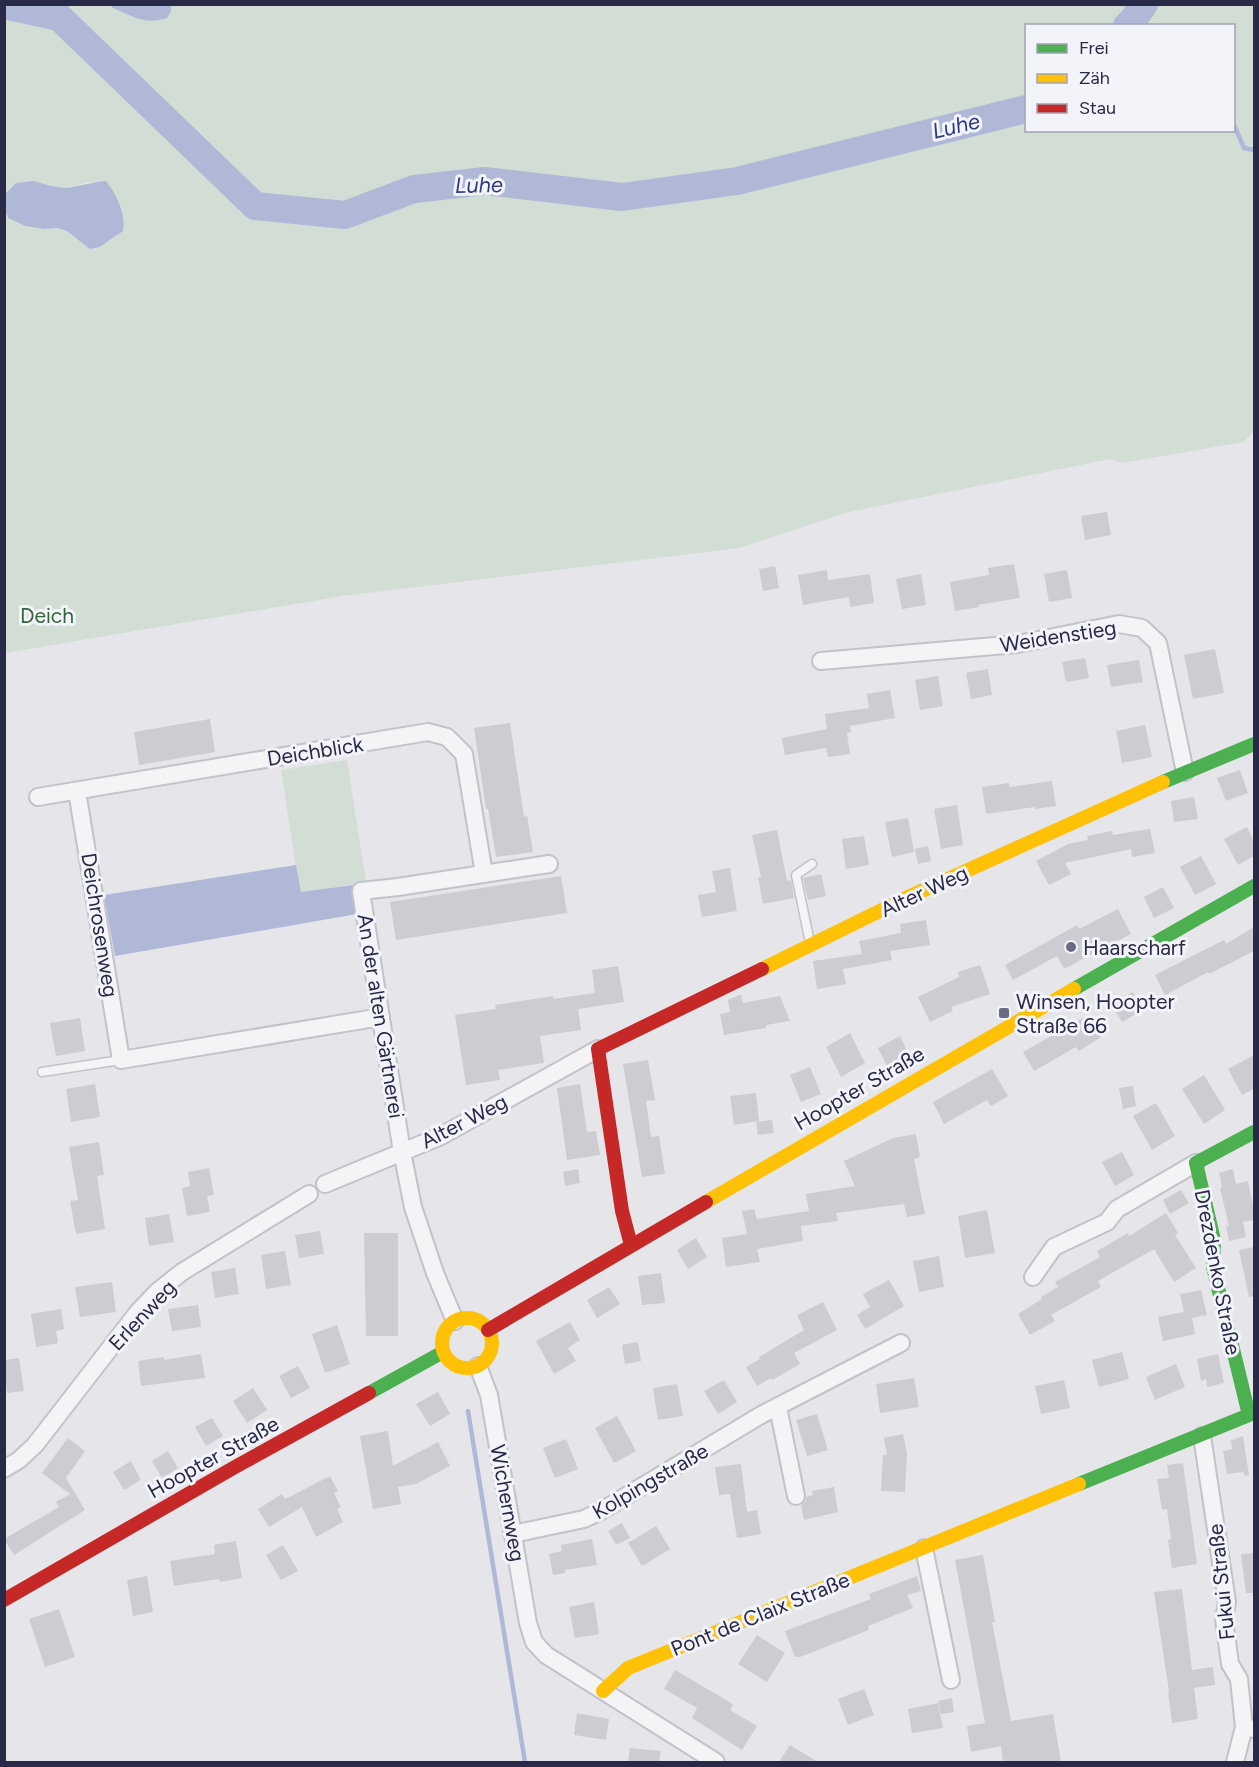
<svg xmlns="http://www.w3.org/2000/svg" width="1259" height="1767" font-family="Figtree,sans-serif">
  <rect width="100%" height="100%" fill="#e5e5ea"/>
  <g fill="#d2ddd5" fill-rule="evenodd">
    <path d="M171,4L1254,5V431L1244,442L1122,463L1110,459L849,512L739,548L342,596L5,653L4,209L8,218L25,226L44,229L58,228L67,231L91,249L100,247L118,236L91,182C79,185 69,187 58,187C32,186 29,172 5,194V5H110L113,8L171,11ZM1026,26H1234V130H1026Z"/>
    <polygon points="347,760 366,882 300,893 281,770"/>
  </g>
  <g fill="#b0b8d8">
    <path d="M110,5H171V11L167,18C144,25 135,17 113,8Z"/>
    <path d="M34,181C47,185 59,189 72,187C84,185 94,182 106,181C117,195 126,214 123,231L100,247L90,249L67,231L58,228L44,229L25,226L8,218L5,209V194L16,183Z"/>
    <polygon points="296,865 301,892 353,885 357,914 115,956 104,895"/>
  </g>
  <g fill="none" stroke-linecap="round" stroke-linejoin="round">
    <g stroke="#b0b8d8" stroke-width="4.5">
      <polyline points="1133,20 1149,26"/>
      <polyline points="1234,125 1244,148 1254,150"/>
      <polyline points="468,1411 525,1762"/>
    </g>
    <g stroke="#b0b8d8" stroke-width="28">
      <polyline points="4,5 59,17 255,206 345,215 414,189 485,181 622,197 737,181 1026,109"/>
      <polyline points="1127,26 1133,20 1144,4"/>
    </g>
  </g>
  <g fill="#ccccd2">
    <polygon points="1107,512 1111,535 1085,540 1081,516"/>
    <polygon points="1014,564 1020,598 978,605 979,607 955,611 950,582 989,575 988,568"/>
    <polygon points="775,566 779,588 763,591 759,569"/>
    <polygon points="827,570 828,580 870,574 874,603 850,607 849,597 803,605 798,575"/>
    <polygon points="1067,570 1072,598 1049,602 1044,574"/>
    <polygon points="921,574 926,605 902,609 896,579"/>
    <polygon points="1215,649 1224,693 1193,699 1184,655"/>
    <polygon points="1085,658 1089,678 1066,682 1062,662"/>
    <polygon points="1139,660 1143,682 1111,687 1107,665"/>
    <polygon points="988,669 992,695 971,699 966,673"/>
    <polygon points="938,676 943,706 920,710 915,680"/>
    <polygon points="890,690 895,718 850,726 851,732 847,733 850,754 828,757 826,748 785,755 782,738 827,729 825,714 869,708 867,694"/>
    <polygon points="210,719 215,752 139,765 134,732"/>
    <polygon points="510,723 524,817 527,816 533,852 496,857 488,809 486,809 474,728"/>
    <polygon points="1145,725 1152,757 1122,763 1116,731"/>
    <polygon points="1240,770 1248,793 1226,801 1217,778"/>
    <polygon points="1052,781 1056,806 1035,809 1035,807 986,814 982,787 1009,783 1010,787"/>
    <polygon points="1194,797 1198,819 1174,822 1171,801"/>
    <polygon points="957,805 963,845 941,849 934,809"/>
    <polygon points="908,818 914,852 892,857 885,822"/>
    <polygon points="1247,827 1254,842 1254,856 1238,865 1224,839"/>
    <polygon points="1150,829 1155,853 1132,857 1131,849 1065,863 1071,874 1049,885 1036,861 1068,844 1088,840 1087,836 1112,831 1113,835"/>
    <polygon points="777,830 787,881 791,880 794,898 763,904 758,877 761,877 752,835"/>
    <polygon points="864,836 869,865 846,869 842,839"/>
    <polygon points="928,846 931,861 918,864 915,849"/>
    <polygon points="1201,856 1216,884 1195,895 1180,867"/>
    <polygon points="730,868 737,911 702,917 698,895 716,892 712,871"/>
    <polygon points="821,874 826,896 808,900 803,878"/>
    <polygon points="561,876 567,913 396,940 390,902"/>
    <polygon points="1163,887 1174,908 1154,918 1144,897"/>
    <polygon points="1118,909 1131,934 1064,969 1057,956 1013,980 1005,965 1077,925 1079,929"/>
    <polygon points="926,920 930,945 890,951 892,960 843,969 846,984 817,989 813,961 862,954 859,941 901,933 900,924"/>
    <polygon points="1254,927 1254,951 1209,974 1208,972 1165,995 1155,975 1224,940 1226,944"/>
    <polygon points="980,965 990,994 951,1007 953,1011 930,1022 918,997 959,977 958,972"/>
    <polygon points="618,966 624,1002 578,1009 581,1030 540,1036 544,1063 498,1070 500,1080 466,1085 455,1015 496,1009 495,1005 553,996 553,999 595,993 592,970"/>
    <polygon points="1133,992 1143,1010 1122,1022 1111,1004"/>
    <polygon points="739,995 741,995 743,1003 780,996 790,1021 766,1025 766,1028 724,1035 720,1014 730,1012 728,1000"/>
    <polygon points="1088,1015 1101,1037 1079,1051 1076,1047 1034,1071 1023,1052"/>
    <polygon points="80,1018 85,1051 56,1056 50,1023"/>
    <polygon points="850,1033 865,1063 841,1077 826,1047"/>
    <polygon points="900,1036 910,1057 888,1068 878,1048"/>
    <polygon points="1254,1055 1254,1089 1242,1095 1228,1069"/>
    <polygon points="648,1060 655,1100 646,1101 651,1137 659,1136 665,1174 642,1177 623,1064"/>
    <polygon points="810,1067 821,1094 801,1102 790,1075"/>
    <polygon points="992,1069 1008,1096 991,1106 987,1100 944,1124 933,1102"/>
    <polygon points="1204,1075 1225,1110 1204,1124 1182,1089"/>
    <polygon points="95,1084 100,1117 71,1122 66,1089"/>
    <polygon points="580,1084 587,1132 596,1131 600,1155 567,1160 557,1088"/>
    <polygon points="1133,1086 1136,1106 1123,1109 1119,1088"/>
    <polygon points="756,1093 759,1121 734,1125 730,1096"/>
    <polygon points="1156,1103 1175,1136 1152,1150 1133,1116"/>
    <polygon points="772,1120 774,1133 758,1135 756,1122"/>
    <polygon points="916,1134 920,1157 914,1159 925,1214 907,1217 904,1204 836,1213 838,1221 801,1226 803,1241 757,1249 760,1262 726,1267 722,1238 747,1234 742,1211 754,1209 757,1219 809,1211 806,1194 855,1186 844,1161 893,1138"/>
    <polygon points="99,1142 104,1175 97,1176 105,1229 76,1234 70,1201 78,1200 69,1147"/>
    <polygon points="1122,1152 1134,1175 1115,1186 1102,1162"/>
    <polygon points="209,1168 214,1195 207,1196 210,1212 187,1216 182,1188 190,1186 188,1172"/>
    <polygon points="578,1169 580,1183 565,1186 563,1172"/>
    <polygon points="1233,1169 1236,1184 1248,1181 1254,1210 1254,1220 1243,1222 1246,1237 1229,1241 1226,1227 1229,1226 1220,1188 1222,1187 1219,1173"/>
    <polygon points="1181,1190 1189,1203 1170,1214 1163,1200"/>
    <polygon points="987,1210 995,1253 965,1258 958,1216"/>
    <polygon points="1166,1213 1178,1233 1175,1235 1196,1268 1174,1282 1154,1249 1098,1281 1101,1287 1051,1315 1055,1321 1030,1335 1018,1314 1042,1299 1041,1297 1058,1287 1055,1282 1100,1257 1097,1251 1128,1233 1129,1236"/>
    <polygon points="169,1214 174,1242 149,1246 145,1218"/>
    <polygon points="320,1231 324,1254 299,1258 295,1235"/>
    <polygon points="364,1233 398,1233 398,1336 366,1336"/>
    <polygon points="696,1238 707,1257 688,1269 677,1250"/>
    <polygon points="1254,1247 1254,1296 1249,1297 1239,1250"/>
    <polygon points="285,1251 291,1285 266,1289 261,1255"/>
    <polygon points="939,1256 944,1287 919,1292 913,1261"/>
    <polygon points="235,1268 239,1294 215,1298 211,1272"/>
    <polygon points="661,1273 665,1303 642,1305 638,1276"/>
    <polygon points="889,1280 904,1306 865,1329 857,1315 870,1307 863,1294"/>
    <polygon points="112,1282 116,1312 80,1317 75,1287"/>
    <polygon points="609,1287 620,1304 597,1318 587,1300"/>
    <polygon points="1201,1290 1207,1315 1192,1318 1195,1334 1163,1341 1158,1317 1184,1312 1180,1294"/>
    <polygon points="823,1302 837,1330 794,1353 800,1364 772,1380 771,1378 757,1386 746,1367 760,1359 759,1357 804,1330 797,1315"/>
    <polygon points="198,1305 201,1327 172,1331 168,1309"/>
    <polygon points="61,1309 64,1329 56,1331 58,1343 36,1347 31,1314"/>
    <polygon points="570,1322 580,1340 568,1348 576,1361 554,1374 536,1341"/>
    <polygon points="337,1325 350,1364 325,1373 312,1334"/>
    <polygon points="638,1342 641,1361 625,1364 622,1345"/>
    <polygon points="1122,1352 1129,1379 1099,1387 1092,1360"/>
    <polygon points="201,1354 205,1378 141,1386 138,1361 164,1357 164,1360"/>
    <polygon points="1218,1354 1224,1383 1207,1387 1206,1379 1201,1381 1197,1359"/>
    <polygon points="19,1358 24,1391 7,1393 4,1360"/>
    <polygon points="1176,1364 1185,1387 1155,1400 1146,1377"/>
    <polygon points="298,1366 310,1388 291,1398 279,1376"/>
    <polygon points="914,1378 919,1407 880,1413 876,1384"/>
    <polygon points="724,1380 737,1402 718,1414 704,1391"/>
    <polygon points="1064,1380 1070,1408 1041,1414 1035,1386"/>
    <polygon points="677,1384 683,1416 658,1420 653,1388"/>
    <polygon points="253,1388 267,1410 247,1423 233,1401"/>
    <polygon points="438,1392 450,1414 430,1426 416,1404"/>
    <polygon points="817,1414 828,1450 807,1456 796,1420"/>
    <polygon points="617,1416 636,1451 614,1463 595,1428"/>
    <polygon points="212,1418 223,1436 206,1446 195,1427"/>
    <polygon points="388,1431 393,1466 438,1442 450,1466 416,1484 398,1487 401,1504 373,1509 360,1436"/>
    <polygon points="903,1434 907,1453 905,1492 881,1491 883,1455 887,1455 884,1438"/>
    <polygon points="1243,1436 1249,1475 1245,1476 1243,1472 1227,1474 1223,1451 1233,1449 1230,1441"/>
    <polygon points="68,1438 85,1451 66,1478 85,1510 14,1555 4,1539 59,1507 56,1502 70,1494 42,1473"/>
    <polygon points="566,1439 578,1469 555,1478 543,1448"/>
    <polygon points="168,1451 178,1468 162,1478 152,1461"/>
    <polygon points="131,1461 141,1480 124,1490 113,1472"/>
    <polygon points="1183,1463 1197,1564 1172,1568 1168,1540 1171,1539 1167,1509 1162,1510 1157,1479 1169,1478 1167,1465"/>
    <polygon points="741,1464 747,1512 757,1510 761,1534 737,1538 730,1494 719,1495 715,1467"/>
    <polygon points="330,1476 338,1491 334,1493 341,1507 337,1509 343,1522 316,1537 302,1507 269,1527 258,1509 282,1494 285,1499"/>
    <polygon points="834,1487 838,1512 804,1520 801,1505 806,1500 806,1497 813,1495 812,1491"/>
    <polygon points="622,1523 630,1538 616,1545 608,1531"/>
    <polygon points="656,1526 670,1549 642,1566 628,1543"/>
    <polygon points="592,1539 597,1565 565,1570 565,1573 553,1575 549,1554 562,1551 561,1545"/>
    <polygon points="236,1541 242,1578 220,1582 219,1579 174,1586 170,1561 215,1554 214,1545"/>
    <polygon points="283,1545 298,1571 281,1580 266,1555"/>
    <polygon points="1254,1553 1254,1593 1246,1593 1241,1554"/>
    <polygon points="983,1555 995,1622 992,1622 1011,1721 1053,1714 1061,1762 1003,1762 1001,1746 971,1752 967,1726 985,1723 955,1560"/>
    <polygon points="147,1576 153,1612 133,1616 127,1580"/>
    <polygon points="917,1576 921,1591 907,1595 913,1608 868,1626 869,1630 800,1657 795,1657 785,1631 871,1599 869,1594"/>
    <polygon points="1182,1589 1192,1670 1213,1667 1215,1685 1194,1688 1198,1719 1172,1723 1168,1692 1169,1691 1154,1592"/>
    <polygon points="594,1602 599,1634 575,1638 569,1607"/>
    <polygon points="59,1609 75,1657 45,1667 29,1619"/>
    <polygon points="757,1635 785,1653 767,1682 738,1664"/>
    <polygon points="675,1670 733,1704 730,1710 757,1726 742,1750 692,1718 697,1708 664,1689"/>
    <polygon points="864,1689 874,1715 848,1725 838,1699"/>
    <polygon points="952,1698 954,1712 941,1714 938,1701"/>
    <polygon points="938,1703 943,1728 912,1733 908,1709"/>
    <polygon points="577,1713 609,1719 606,1740 574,1735"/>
    <polygon points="790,1745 818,1762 779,1762"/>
    <polygon points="630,1748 661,1751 659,1762 628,1762"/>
  </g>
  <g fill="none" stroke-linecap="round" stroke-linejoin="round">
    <g stroke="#c2c2c8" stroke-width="11">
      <g id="lane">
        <polyline points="810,943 796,875 812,864"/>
        <polyline points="42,1072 121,1060"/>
      </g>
    </g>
    <g stroke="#c2c2c8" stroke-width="20">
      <g id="street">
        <polyline points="821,661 1018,644 1119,624 1142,628 1158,643 1185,772"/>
        <polyline points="77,791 121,1060 381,1017"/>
        <polyline points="38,797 428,732 447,737 464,754 484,874"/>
        <polyline points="325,1184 441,1136 598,1049"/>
        <polyline points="1033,1277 1054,1247 1107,1222 1117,1209 1196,1163"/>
        <polyline points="455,1321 435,1273 413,1207 402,1152 361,891 398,887 549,864"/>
        <polyline points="478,1366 489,1395 528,1623 534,1642 546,1655 716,1762"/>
        <polyline points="778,1407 796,1496"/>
        <polyline points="1202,1436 1227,1602 1224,1619 1230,1664 1239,1679 1244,1727 1254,1729"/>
        <polyline points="4,1469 19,1460 35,1445 138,1312 158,1291 182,1272 309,1194"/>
        <polyline points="513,1534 584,1519 601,1511 761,1415 901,1343"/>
        <polyline points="924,1548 951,1680"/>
        <polyline points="1235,1762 1244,1727"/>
      </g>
    </g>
    <use href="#lane" stroke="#f4f4f7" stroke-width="8"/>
    <use href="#street" stroke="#f4f4f7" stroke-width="16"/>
    <g stroke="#4caf50" stroke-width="14">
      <polyline points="1163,782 1254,744"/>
      <polyline points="1074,989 1254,886"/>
      <polyline points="369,1393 443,1352"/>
      <polyline points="1079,1484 1249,1415 1213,1267 1214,1240 1196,1163 1254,1132"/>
    </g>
    <g stroke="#ffc107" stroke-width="14">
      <polyline points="762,969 906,898 1163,782"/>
      <polyline points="706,1202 1074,989"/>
      <circle cx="467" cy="1343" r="25"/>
      <polyline points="603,1691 628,1668 1079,1484"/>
    </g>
    <g stroke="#c62828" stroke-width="14">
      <polyline points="631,1245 622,1211 598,1049 762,969"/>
      <polyline points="488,1330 706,1202"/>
      <polyline points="4,1600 235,1467 369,1393"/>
    </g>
  </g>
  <g fill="#6a6b80" stroke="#f3f4f9" stroke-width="2">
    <circle cx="1071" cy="947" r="6"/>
    <rect x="998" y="1007" width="12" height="12" rx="3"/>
  </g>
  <g text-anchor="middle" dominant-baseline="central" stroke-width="6" stroke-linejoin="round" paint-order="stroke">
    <g font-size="21" fill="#346439" stroke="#f3f4f9">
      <text x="47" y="615">Deich</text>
    </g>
    <g font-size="21" fill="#282a47" stroke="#f3f4f9">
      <text transform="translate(1058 636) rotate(-9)">Weidenstieg</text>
      <text transform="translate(315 751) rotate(-9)">Deichblick</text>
      <text transform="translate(924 891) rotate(-25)">Alter Weg</text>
      <text transform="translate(100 925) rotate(81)">Deichrosenweg</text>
      <text transform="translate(381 1016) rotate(81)">An der alten Gärtnerei</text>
      <text transform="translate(859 1088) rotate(-30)">Hoopter Straße</text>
      <text transform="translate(464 1121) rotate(-27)">Alter Weg</text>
      <text transform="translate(1218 1272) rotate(79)">Drezdenko Straße</text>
      <text transform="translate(142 1315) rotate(-47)">Erlenweg</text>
      <text transform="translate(213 1457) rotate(-29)">Hoopter Straße</text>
      <text transform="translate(650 1481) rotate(-30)">Kolpingstraße</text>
      <text transform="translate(508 1503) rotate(80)">Wichernweg</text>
      <text transform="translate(1221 1582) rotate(-96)">Fukui Straße</text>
      <text transform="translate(760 1614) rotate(-22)">Pont de Claix Straße</text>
    </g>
    <g font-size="21" fill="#282a47" stroke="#f3f4f9" text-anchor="start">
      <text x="1083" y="947">Haarscharf</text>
      <text x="1016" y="1001">Winsen, Hoopter<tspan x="1016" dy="24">Straße 66</tspan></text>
    </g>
    <g font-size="22" font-style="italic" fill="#2d3980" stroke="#f3f4f9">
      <text transform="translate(956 126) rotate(-14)">Luhe</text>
      <text transform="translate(479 185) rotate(-1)">Luhe</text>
    </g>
  </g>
  <rect width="1259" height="1767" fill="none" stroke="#282a47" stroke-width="12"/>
  <rect x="1025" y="24" width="210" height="108" fill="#f3f4f9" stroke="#a2a3b2" stroke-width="1.5"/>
  <rect x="1037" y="44" width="30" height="9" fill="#4caf50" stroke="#a2a3b2" stroke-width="1.5"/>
  <text x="1079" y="54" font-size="18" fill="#282a47">Frei</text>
  <rect x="1037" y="74" width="30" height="9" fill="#ffc107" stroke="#a2a3b2" stroke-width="1.5"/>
  <text x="1079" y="84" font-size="18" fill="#282a47">Zäh</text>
  <rect x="1037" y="104" width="30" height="9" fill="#c62828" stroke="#a2a3b2" stroke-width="1.5"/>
  <text x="1079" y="114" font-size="18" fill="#282a47">Stau</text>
</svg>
